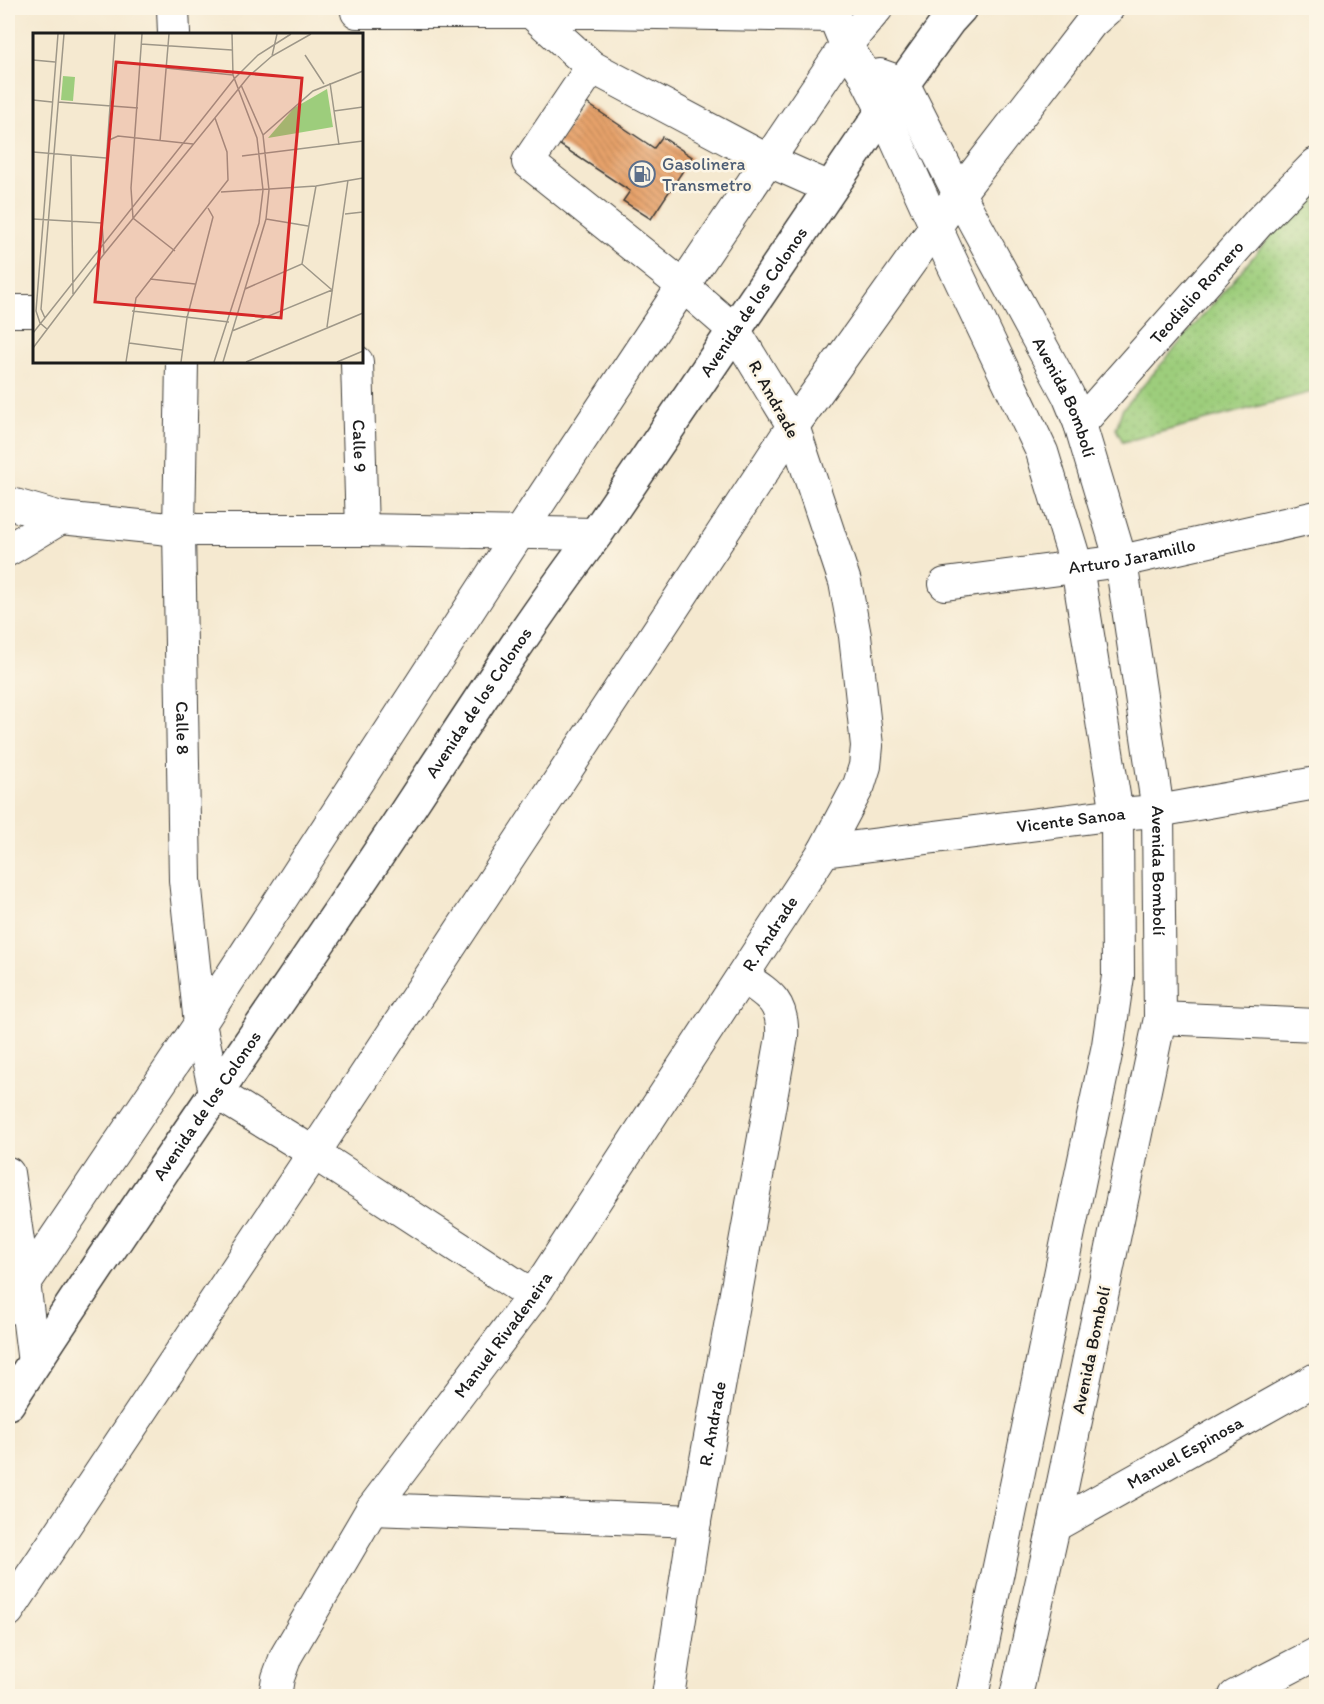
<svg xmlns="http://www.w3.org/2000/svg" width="1324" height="1704" font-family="Itim,sans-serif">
  <defs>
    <pattern id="green-dots" width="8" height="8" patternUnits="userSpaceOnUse" patternTransform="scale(1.5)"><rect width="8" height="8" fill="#9dcd7c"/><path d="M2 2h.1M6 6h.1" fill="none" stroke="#87af6b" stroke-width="1.8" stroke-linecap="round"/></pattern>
    <pattern id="building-back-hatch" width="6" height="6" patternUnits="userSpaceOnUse" patternTransform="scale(1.5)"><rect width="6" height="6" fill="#e7a26a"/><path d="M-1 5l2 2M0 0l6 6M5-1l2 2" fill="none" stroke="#ba8356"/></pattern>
  </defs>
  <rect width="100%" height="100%" fill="#fcf5e5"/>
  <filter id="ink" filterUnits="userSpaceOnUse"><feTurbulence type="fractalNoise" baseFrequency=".0167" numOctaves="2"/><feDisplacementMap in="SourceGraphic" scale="12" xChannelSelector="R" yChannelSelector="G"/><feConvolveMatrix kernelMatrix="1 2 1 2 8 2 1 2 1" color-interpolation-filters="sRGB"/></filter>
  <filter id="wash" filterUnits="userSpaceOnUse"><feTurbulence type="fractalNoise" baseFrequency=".008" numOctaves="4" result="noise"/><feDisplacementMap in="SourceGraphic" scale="24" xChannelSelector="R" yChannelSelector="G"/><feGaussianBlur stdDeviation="1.35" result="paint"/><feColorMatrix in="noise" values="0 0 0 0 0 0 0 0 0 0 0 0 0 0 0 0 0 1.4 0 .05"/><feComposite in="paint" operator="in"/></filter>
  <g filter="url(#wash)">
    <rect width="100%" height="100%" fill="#f5e9d0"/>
    <polygon fill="url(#green-dots)" stroke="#5c744c" stroke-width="1.5" points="1316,190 1316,391 1123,442 1116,429 1122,410 1288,216"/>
    <g id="blocks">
      <polygon fill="url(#building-back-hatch)" points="585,102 654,148 662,137 692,157 651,219 623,201 630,191 557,143"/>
    </g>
  </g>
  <g filter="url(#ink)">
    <use href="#blocks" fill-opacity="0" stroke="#3d3b37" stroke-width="1.5"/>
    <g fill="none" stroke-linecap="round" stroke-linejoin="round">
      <g stroke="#3d3b37" stroke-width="34">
        <g id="minor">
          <polyline points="173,8 174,34"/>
          <polyline points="833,8 834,16 846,45 862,70 883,111 949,256 1042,452 1077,567 1117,814 1118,976 1108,1045 972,1696"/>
          <polyline points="357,12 599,12 834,16"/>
          <polyline points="531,12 592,67"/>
          <path id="s1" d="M880,75L903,83L959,194L1068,395L1080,424L1121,561L1158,811L1160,1018L1054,1526L1016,1696"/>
          <polyline points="8,311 34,311"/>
          <path id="s2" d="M182,362L179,530L185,880L200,1024L215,1092L314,1153L533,1296"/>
          <path id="s3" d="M357,362L362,530"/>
          <path id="s4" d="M1080,424L1259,222L1316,164"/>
          <polyline points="8,503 61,518"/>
          <polyline points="8,550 61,518 179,530 362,530 596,534"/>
          <path id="s5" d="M945,584L1121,561L1316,517"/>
          <path id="s6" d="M824,851L1117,814L1158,811L1316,783"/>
          <polyline points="1160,1018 1316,1025"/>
          <polyline points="8,1173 24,1282 34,1363"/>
          <polyline points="8,1308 200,1024 519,533 683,286 846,45 877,8"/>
          <polyline points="372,1509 695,1521"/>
          <path id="s7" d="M1054,1526L1316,1379"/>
          <polyline points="8,1611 314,1153 793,426 959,194 1091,23 1108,8"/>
          <path id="s8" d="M275,1696L278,1678L286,1656L372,1509L533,1296L824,851L859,785L865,766L867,746L855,636L845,582L793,426L735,331L683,286L528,162L592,67L767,160L830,188"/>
          <path id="s9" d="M668,1696L695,1521L782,1037C784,1002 769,994 743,977"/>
          <polyline points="1235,1696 1316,1654"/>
        </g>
      </g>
      <g stroke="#3d3b37" stroke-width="36">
        <g id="highway">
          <path id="s10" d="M8,1403C123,1224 246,1051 365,874C441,761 513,644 596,534L883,111L949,20L960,8"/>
        </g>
      </g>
      <use href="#minor" stroke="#fff" stroke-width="32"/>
      <use href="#highway" stroke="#fff" stroke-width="33"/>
    </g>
  </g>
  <defs>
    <g id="fuel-ring" transform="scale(1.35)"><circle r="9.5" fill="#fcf5e5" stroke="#5c6f8a" stroke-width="1.5"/><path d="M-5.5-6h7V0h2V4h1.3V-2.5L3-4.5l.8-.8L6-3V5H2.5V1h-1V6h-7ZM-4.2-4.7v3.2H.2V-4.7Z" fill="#5c6f8a"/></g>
  </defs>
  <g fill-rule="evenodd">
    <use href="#fuel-ring" x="642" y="174"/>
  </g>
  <g text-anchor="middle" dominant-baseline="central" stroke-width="5" stroke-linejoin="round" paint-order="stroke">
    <g font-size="18" fill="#4e5e75" stroke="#fcf5e5" text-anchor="start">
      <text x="662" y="164">Gasolinera<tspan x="662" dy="21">Transmetro</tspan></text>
    </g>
    <g font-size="18" fill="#1c1c1c" stroke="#fcf5e5">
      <text stroke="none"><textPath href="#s4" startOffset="176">Teodislio Romero</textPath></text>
      <text stroke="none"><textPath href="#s10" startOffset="1330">Avenida de los Colonos</textPath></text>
      <text stroke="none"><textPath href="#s1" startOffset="378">Avenida Bombolí</textPath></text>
      <text transform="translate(774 399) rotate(61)">R. Andrade</text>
      <text stroke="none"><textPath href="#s3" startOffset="84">Calle 9</textPath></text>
      <text stroke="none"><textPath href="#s5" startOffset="189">Arturo Jaramillo</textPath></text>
      <text stroke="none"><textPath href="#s10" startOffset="844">Avenida de los Colonos</textPath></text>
      <text stroke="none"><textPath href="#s2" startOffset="366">Calle 8</textPath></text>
      <text stroke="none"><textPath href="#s6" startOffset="249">Vicente Sanoa</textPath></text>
      <text stroke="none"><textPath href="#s1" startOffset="864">Avenida Bombolí</textPath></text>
      <text stroke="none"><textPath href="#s8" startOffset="912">R. Andrade</textPath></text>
      <text stroke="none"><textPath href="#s10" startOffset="358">Avenida de los Colonos</textPath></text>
      <text stroke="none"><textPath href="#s8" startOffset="430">Manuel Rivadeneira</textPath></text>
      <text transform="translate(1091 1350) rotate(-78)">Avenida Bombolí</text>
      <text stroke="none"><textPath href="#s9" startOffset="276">R. Andrade</textPath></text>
      <text stroke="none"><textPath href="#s7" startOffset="150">Manuel Espinosa</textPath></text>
    </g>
  </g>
  <g transform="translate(33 33)">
    <rect width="330" height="330" fill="#f5e9d0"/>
    <path d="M294,56L300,94L235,105L261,75Z" fill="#9dcd7c"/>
    <path d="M30,43L42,44L40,68L28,67Z" fill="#9dcd7c"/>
    <path fill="none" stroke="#9e9788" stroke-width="1.5" d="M109,1L98,155L100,185L142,218M108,11L199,17M272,22L291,51M239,23L244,1M0,27L22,29M133,35L200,42M297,50L306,112M0,67L19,69M25,69L105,75M301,78L330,74M230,102L280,58L330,38M74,108L85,103L160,111M127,108L136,1M0,119L73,125M38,122L40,261M209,123L330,108M188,159L283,153L330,145M312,181L330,179M0,186L69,190M233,186L275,193M71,221L69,190L82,1M117,246L162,251M212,256L269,231L283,153M99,278L196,289M12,285L8,276L31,1M294,294L315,147M14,296L7,290L3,278L25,1M199,298L299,257L269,231M0,300L201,46L225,22L258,1M96,310L149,317M0,315L71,221L216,43L239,23L278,1M93,329L103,265L195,147L194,119L182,85M148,329L154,285L180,184L175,175M181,329L226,190L230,157L224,105L200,42L199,1M190,329L233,186L236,157L230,102L208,52M213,329L330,280M304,329L330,318"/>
    <path fill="#d62828" fill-opacity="0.15" stroke="#d62828" stroke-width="3" d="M83,29L269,45L248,285L62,269Z"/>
    <rect width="330" height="330" fill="none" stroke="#1c1c1c" stroke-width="3"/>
  </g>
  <rect width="1324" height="1704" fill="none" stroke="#fcf5e5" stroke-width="30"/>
</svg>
